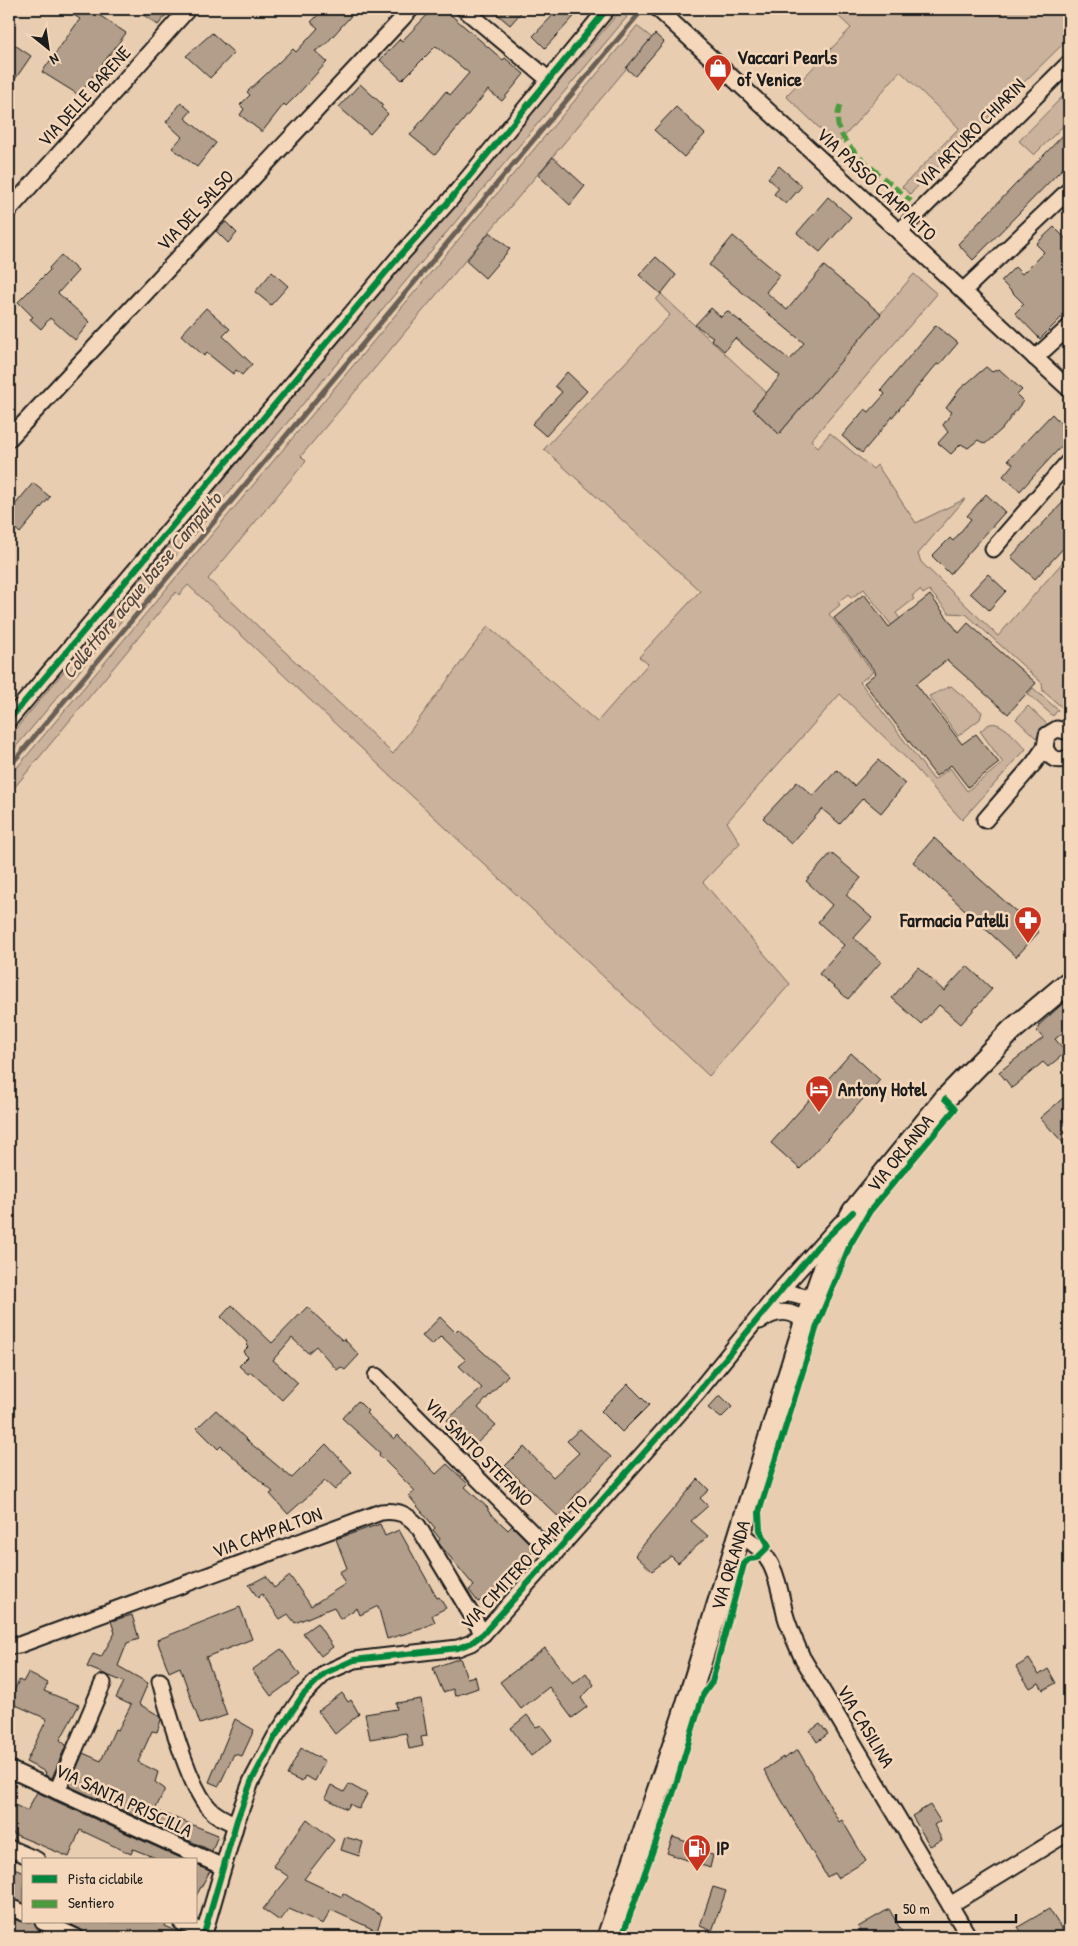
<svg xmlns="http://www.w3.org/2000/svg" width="1078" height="1946" font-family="'Patrick Hand',sans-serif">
  <rect width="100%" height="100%" fill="#e8cdb1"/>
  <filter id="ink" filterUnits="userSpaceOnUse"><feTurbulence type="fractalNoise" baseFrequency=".02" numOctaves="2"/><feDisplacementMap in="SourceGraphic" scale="10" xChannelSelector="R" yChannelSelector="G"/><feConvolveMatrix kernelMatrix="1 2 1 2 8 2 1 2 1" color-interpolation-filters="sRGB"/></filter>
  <g filter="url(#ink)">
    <g fill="#cab29c" stroke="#73675c">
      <polygon points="831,9 1069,9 1069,38 910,194 902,187 959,128 900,71 837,145 786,96 851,28"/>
      <polygon points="620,11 627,17 9,755 9,737 417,248"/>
      <path d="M637,26L652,38L301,456L306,461L208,579L393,754L488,626L597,722L648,664L639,657L700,591L544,449L670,315L656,300L661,294L766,392L753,409L779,434L914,274L937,294L811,440L818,447L830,433L873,469L877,465L916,523L965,499L918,554L921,562L998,636L1069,555V706L1067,705L1064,709L1043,691L1042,683L966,614L949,613L929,590L923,594L920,590L912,596L914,599L896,613L915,640L898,634L864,589L851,598L848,594L838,602L840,605L829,614L873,672L860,682L934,780L950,768L967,791L1003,763L980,731C983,729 987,725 990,724C1002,720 1019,742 1026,749L962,820L909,761L840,694L727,822L740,843L703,882L790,984L709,1076L188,585L179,595L176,592L9,794V777Z"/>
      <polygon points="1069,90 1069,120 1034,155 1019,141"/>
      <polygon points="951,686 982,712 980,719 958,736 929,696"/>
      <polygon points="1033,688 1058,710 1053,716 1028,694"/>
      <polygon points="1028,706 1048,725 1036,738 1016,719"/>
    </g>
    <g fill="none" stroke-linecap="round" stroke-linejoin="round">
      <polyline stroke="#695f54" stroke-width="5" points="9,767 643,9"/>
    </g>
    <g fill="#b29e8a" stroke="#1c1c1c">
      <polygon points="64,9 90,9 126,33 79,95 42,72 80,19"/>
      <polygon points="135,9 171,9 158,25"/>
      <polygon points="324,9 357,9 324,46 315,51 327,62 298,94 286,106 284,104 262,132 240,115 244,109 240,105 250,95 247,92 293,49 296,52 318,28 311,22"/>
      <polygon points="433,9 444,9 503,60 505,58 524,74 502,101 488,90 435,155 410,135 446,91 450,95 469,73 436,46 402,80 380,60 400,39 402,41"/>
      <polygon points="491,9 524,9 510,25"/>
      <polygon points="559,9 581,9 545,48 533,36"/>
      <polygon points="212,33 234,53 210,78 186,56"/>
      <polygon points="655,34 664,42 635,76 626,68"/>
      <polygon points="9,41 31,56 9,88"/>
      <polygon points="360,84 383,105 381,107 388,114 370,134 339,107"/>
      <polygon points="181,103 191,111 185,118 216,143 197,167 172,148 182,137 166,122"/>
      <polygon points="676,107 705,134 684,157 654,130"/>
      <polygon points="1069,129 1069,176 1062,169 973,260 958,244"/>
      <polygon points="553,157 585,186 570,205 538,175"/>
      <polygon points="779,166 802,186 786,204 774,194 779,188 768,178"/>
      <polygon points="828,197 851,217 820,252 797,233"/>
      <polygon points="226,222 237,233 228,243 216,231"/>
      <polygon points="1054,227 1069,242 1069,310 1040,339 1015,313 1024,304 1001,281 1015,267 1022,274 1044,252 1036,244"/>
      <polygon points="490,232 510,249 485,278 466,261"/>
      <polygon points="733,236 780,275 766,292 787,310 824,266 881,314 779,434 753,409 780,376 735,338 724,351 711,339 713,337 695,325 711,308 721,317 727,311 790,360 804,343 709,265"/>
      <polygon points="61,255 78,271 58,293 90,322 75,340 50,318 41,329 30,319 33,317 18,302 50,270 49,268"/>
      <polygon points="656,257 676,275 661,294 639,275"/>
      <polygon points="272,272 288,286 271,305 255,292"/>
      <polygon points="206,308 230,329 223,336 252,364 242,375 236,370 233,374 207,353 204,356 181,335"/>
      <polygon points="936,325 958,343 939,365 937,364 862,453 842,436 865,409 869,412 885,394 881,390"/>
      <polygon points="986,367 992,372 999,369 1022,390 1017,395 1023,401 1002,429 985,444 978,440 968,448 961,444 951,454 938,443 948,432 943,425 952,412 946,408 960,389"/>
      <polygon points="567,372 587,391 546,436 532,424 562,392 555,386"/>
      <polygon points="1052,414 1069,432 1069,438 1020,491 1003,476 1013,464 1008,460"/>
      <polygon points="33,483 50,497 20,533 9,523 9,512"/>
      <polygon points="986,494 1005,512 950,574 932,556 950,538 953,541 971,519 967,516"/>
      <polygon points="1069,496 1069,542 1035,579 1011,557"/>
      <polygon points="988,574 1006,591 989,610 970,593"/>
      <polygon points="864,594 889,627 930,595 959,633 968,623 1036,683 1008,714 947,660 916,684 962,744 976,734 999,763 968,787 951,765 936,776 864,683 876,673 834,618"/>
      <polygon points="878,760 905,784 881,813 863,798 840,824 822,809 791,844 763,818 797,782 813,796 837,770 854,786"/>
      <polygon points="934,838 1039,932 1016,957 913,862"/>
      <polygon points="831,853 861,878 846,895 872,918 854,938 881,962 848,999 819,974 844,945 818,922 832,905 806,881"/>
      <polygon points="967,966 992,989 961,1024 939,1005 921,1024 892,998 918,967 944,991"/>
      <polygon points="1069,998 1069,1028 1055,1039 1066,1052 1048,1067 1043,1062 1012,1088 999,1072 1043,1038 1037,1031 1039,1025"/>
      <polygon points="851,1053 880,1080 800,1169 771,1143"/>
      <polygon points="1069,1093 1069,1149 1040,1118"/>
      <polygon points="232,1305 272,1343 307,1307 342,1340 344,1339 359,1355 345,1370 341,1367 337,1370 316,1346 308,1353 292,1338 273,1360 298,1383 282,1400 251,1372 248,1374 239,1366 248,1357 243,1352 248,1347 246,1345 248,1343 221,1317"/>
      <polygon points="440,1317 455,1332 458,1329 508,1375 478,1408 496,1425 474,1446 447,1420 482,1388 459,1366 466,1360 441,1336 432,1345 422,1336"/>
      <polygon points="628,1384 649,1405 622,1432 601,1411"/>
      <polygon points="720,1395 732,1407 721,1418 708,1408"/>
      <polygon points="358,1401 368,1411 366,1413 394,1439 398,1435 436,1474 447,1464 468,1484 465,1487 488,1508 488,1511 508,1530 512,1526 535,1549 504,1584 485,1599 478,1602 469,1590 474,1586 441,1546 438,1542 440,1539 433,1530 435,1528 409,1496 415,1491 379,1455 380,1453 342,1418"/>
      <polygon points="216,1410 249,1442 292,1478 326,1444 352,1472 335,1490 325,1481 288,1514 270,1494 273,1492 221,1446 218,1449 197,1428"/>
      <polygon points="580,1429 611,1457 574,1497 569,1504 575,1510 564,1522 505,1466 524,1447 553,1477 579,1453 567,1441"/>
      <polygon points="698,1479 709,1490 700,1498 708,1506 691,1521 708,1536 678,1563 671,1556 652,1571 635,1555"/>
      <polygon points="380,1524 385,1536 399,1530 437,1598 439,1597 446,1608 432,1615 435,1622 421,1629 387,1639 378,1606 360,1615 357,1608 340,1619 334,1607 295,1623 288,1614 280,1619 262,1594 258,1598 249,1585 266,1576 274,1588 290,1576 311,1606 345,1584 339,1572 347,1568 336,1539"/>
      <polygon points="240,1607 252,1639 206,1657 227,1715 200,1724 180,1667 169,1672 157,1640"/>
      <polygon points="132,1615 139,1639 127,1643 118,1666 148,1683 139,1704 160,1716 161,1720 157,1732 152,1731 138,1762 158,1772 155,1782 165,1789 155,1810 218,1835 212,1851 69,1786 83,1753 101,1761 115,1729 118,1730 131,1705 116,1698 124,1682 87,1667 93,1654 101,1657 115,1633 111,1621"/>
      <polygon points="317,1623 333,1647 321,1656 303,1633"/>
      <polygon points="545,1648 573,1684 586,1673 594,1685 581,1698 587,1707 572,1718 549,1687 521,1709 500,1682"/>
      <polygon points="281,1649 300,1675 271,1696 252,1670"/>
      <polygon points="460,1658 467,1678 475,1676 478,1688 455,1696 453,1689 443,1692 433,1668"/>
      <polygon points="1029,1659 1039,1675 1048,1669 1056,1683 1043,1690 1039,1683 1030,1688 1016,1667"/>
      <polygon points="28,1673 48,1683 44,1691 79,1705 60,1740 66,1745 52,1778 45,1775 46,1772 26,1762 47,1719 9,1702 19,1680 23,1682"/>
      <polygon points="342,1693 348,1702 351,1700 359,1714 335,1734 318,1711"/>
      <polygon points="421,1699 427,1736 421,1737 423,1746 409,1749 406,1733 370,1739 365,1714 397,1709 396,1703"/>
      <polygon points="527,1715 536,1727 541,1725 552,1740 531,1756 511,1728"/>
      <polygon points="235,1719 254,1730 242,1756 234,1754 219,1786 209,1782"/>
      <polygon points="820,1724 828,1734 817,1742 810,1731"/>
      <polygon points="301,1748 325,1761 315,1781 305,1776 302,1782 287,1775"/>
      <polygon points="798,1750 839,1822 842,1820 866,1861 837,1878 834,1873 827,1877 764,1770 783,1757 783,1759"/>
      <polygon points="349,1784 367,1794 359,1809 350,1804 347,1809 325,1798 331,1785 344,1792"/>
      <polygon points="37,1792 53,1800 185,1860 161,1860 133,1849 131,1854 80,1830 69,1857 9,1832 9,1802 27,1811"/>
      <polygon points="930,1805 940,1821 934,1825 942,1840 930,1846 912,1816"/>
      <polygon points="307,1819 334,1840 304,1879 342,1897 343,1893 382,1916 377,1931 331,1910 323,1924 289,1909 280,1921 263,1909 289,1877 273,1866"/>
      <polygon points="345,1837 363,1842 359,1856 341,1850"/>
      <polygon points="673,1837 709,1850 708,1854 713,1855 710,1868 667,1853"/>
      <polygon points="196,1865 210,1871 196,1896"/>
      <polygon points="9,1866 24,1872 24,1903 9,1898"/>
      <polygon points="713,1887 726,1891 712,1931 700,1926"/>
      <polygon points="889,1909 905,1937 865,1937 858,1927"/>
      <polygon points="1049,1909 1067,1937 1025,1937 1018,1927"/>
      <polygon points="9,1917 21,1922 33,1922 39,1930 54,1937 9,1937"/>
      <polygon points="73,1922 166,1922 165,1926 190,1937 85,1937 83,1931 72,1925"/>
    </g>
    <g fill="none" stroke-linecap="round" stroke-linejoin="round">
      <g stroke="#1c1c1c" stroke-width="19">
        <g id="street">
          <polyline points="464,9 548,79"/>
          <polyline points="658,9 1069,389"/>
          <polyline points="9,210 188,9"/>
          <polyline points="899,232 1069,63"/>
          <polyline points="963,291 1069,190"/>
          <polyline points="1035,358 1069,327"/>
          <polyline points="9,439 411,9"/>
          <polyline points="993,549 1069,461"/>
          <polyline points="9,720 398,258 449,201 607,9"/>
          <path d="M1045,747C1049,759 1058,763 1069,757"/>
          <polyline points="985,820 1034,763 1045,747 1047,735 1057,729 1069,732"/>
          <polyline points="773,1299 790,1293 813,1299"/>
          <path d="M760,1321C776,1310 792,1308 805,1323"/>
          <polyline points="376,1376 554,1555"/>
          <path d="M739,1534C775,1553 777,1579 785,1614C789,1629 796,1643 802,1657L969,1937"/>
          <path d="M9,1646L19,1645L381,1512C398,1510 407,1514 418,1526L483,1634"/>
          <path d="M160,1681C168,1711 189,1787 209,1808C216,1816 226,1820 235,1824"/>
          <polyline points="9,1769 223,1867"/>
          <polyline points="57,1791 103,1683"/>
          <polyline points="9,1848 37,1860"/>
          <polyline points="950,1905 1069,1832"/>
          <polyline points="9,1907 24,1913"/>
          <polyline points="43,1922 76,1937"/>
          <polyline points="181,1922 205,1933"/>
          <polyline points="203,1937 237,1820 251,1782 275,1737 303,1695 325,1673 354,1660 458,1648 471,1643 483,1634 697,1393 784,1286 841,1223"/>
        </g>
      </g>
      <g stroke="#1c1c1c" stroke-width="25">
        <polyline id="secondary" points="608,1937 683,1718 805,1323 828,1258 853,1212 945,1099 1012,1030 1069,982"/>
      </g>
      <use href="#street" stroke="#f5d8bb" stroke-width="15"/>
      <use href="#secondary" stroke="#f5d8bb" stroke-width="21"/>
      <path stroke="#4c9a3e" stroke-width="5" stroke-dasharray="10 5" stroke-linecap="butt" d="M840,105C838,113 836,120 839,129C846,151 892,184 911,201"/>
      <g stroke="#f5d8bb" stroke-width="9">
        <g id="cycleway">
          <polyline points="9,720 398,258 449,201 607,9"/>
          <polyline points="203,1937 237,1820 251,1782 275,1737 303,1695 325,1673 354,1660 458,1648 471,1643 483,1634 697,1393 817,1247 853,1212"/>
          <polyline points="622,1937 673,1794 703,1695 712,1682 744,1564 749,1559 757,1558 769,1546 760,1530 759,1512 817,1326 850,1245 870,1211 955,1109 945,1099"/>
        </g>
      </g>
      <use href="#cycleway" stroke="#00873e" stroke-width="6"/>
    </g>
  </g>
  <defs>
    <g id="shop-pin" transform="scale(1.4375)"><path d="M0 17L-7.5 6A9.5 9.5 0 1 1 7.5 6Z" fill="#c8321e" stroke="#f5d8bb"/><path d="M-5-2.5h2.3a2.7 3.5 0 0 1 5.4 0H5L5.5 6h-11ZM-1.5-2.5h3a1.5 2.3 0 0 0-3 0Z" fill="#fff"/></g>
    <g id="pharmacy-pin" transform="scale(1.4375)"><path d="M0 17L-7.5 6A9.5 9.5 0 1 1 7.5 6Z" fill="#c8321e" stroke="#f5d8bb"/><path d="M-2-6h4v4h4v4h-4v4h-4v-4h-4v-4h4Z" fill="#fff"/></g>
    <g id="hotel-pin" transform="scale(1.4375)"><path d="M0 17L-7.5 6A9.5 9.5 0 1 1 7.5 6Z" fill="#c8321e" stroke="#f5d8bb"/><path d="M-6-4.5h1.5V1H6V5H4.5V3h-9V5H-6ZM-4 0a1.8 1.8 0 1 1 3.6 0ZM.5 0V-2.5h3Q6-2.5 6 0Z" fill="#fff"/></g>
    <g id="fuel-pin" transform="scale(1.4375)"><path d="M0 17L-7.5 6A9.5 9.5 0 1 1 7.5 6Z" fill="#c8321e" stroke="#f5d8bb"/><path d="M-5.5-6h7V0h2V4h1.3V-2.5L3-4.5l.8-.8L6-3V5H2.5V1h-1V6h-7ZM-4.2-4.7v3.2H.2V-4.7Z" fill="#fff"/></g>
  </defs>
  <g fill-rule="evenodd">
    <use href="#shop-pin" x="718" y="68"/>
    <use href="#pharmacy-pin" x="1028" y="920"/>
    <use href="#hotel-pin" x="819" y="1089"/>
    <use href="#fuel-pin" x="697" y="1848"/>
  </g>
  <g text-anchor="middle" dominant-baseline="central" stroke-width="5" stroke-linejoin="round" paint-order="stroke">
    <g font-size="19" font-weight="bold" fill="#1c1c1c" stroke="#f5d8bb" text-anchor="start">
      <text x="737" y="57">Vaccari Pearls<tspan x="737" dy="22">of Venice</tspan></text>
      <text x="1009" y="920" text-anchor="end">Farmacia Patelli</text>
      <text x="838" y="1089">Antony Hotel</text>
      <text x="716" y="1848">IP</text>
    </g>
    <g font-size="19" fill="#1c1c1c" stroke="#f5d8bb">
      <text transform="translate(84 96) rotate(-48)">VIA DELLE BARENE</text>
      <text transform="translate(970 133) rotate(-45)">VIA ARTURO CHIARIN</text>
      <text transform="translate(877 184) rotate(43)">VIA PASSO CAMPALTO</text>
      <text transform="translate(195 210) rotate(-47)">VIA DEL SALSO</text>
      <text transform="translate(900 1153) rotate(-51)">VIA ORLANDA</text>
      <text transform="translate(479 1452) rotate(45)">VIA SANTO STEFANO</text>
      <text transform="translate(267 1532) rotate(-20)">VIA CAMPALTON</text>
      <text transform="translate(524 1562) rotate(-47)">VIA CIMITERO CAMPALTO</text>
      <text transform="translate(730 1565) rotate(-73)">VIA ORLANDA</text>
      <text transform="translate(866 1726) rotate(59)">VIA CASILINA</text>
      <text transform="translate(124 1800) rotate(25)">VIA SANTA PRISCILLA</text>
    </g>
    <g font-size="20" font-style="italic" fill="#504842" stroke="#f5d8bb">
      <text transform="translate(141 585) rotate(-50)">Collettore acque basse Campalto</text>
    </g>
  </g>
  <rect width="1078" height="1946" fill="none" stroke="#f5d8bb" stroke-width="30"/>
  <rect x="15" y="15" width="1048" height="1916" fill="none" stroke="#1c1c1c" stroke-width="2" filter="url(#ink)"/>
  <rect x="22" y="1858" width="175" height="65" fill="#f5d8bb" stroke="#9e8d7b"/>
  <rect x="32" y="1875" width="25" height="8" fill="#00873e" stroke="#9e8d7b"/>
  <text x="68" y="1884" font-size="15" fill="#1c1c1c">Pista ciclabile</text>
  <rect x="32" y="1900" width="25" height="8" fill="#4c9a3e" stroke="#9e8d7b"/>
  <text x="68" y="1908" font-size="15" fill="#1c1c1c">Sentiero</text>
  <g transform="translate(48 48) rotate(150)" stroke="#f5d8bb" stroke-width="4" paint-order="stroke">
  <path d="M0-4L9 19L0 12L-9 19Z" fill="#1c1c1c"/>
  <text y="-8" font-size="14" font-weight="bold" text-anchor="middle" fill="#1c1c1c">N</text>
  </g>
  <path d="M896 1914v8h120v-8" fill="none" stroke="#1c1c1c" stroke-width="2.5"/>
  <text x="903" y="1914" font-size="15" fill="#1c1c1c" stroke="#f5d8bb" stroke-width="4" paint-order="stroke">50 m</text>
</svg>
